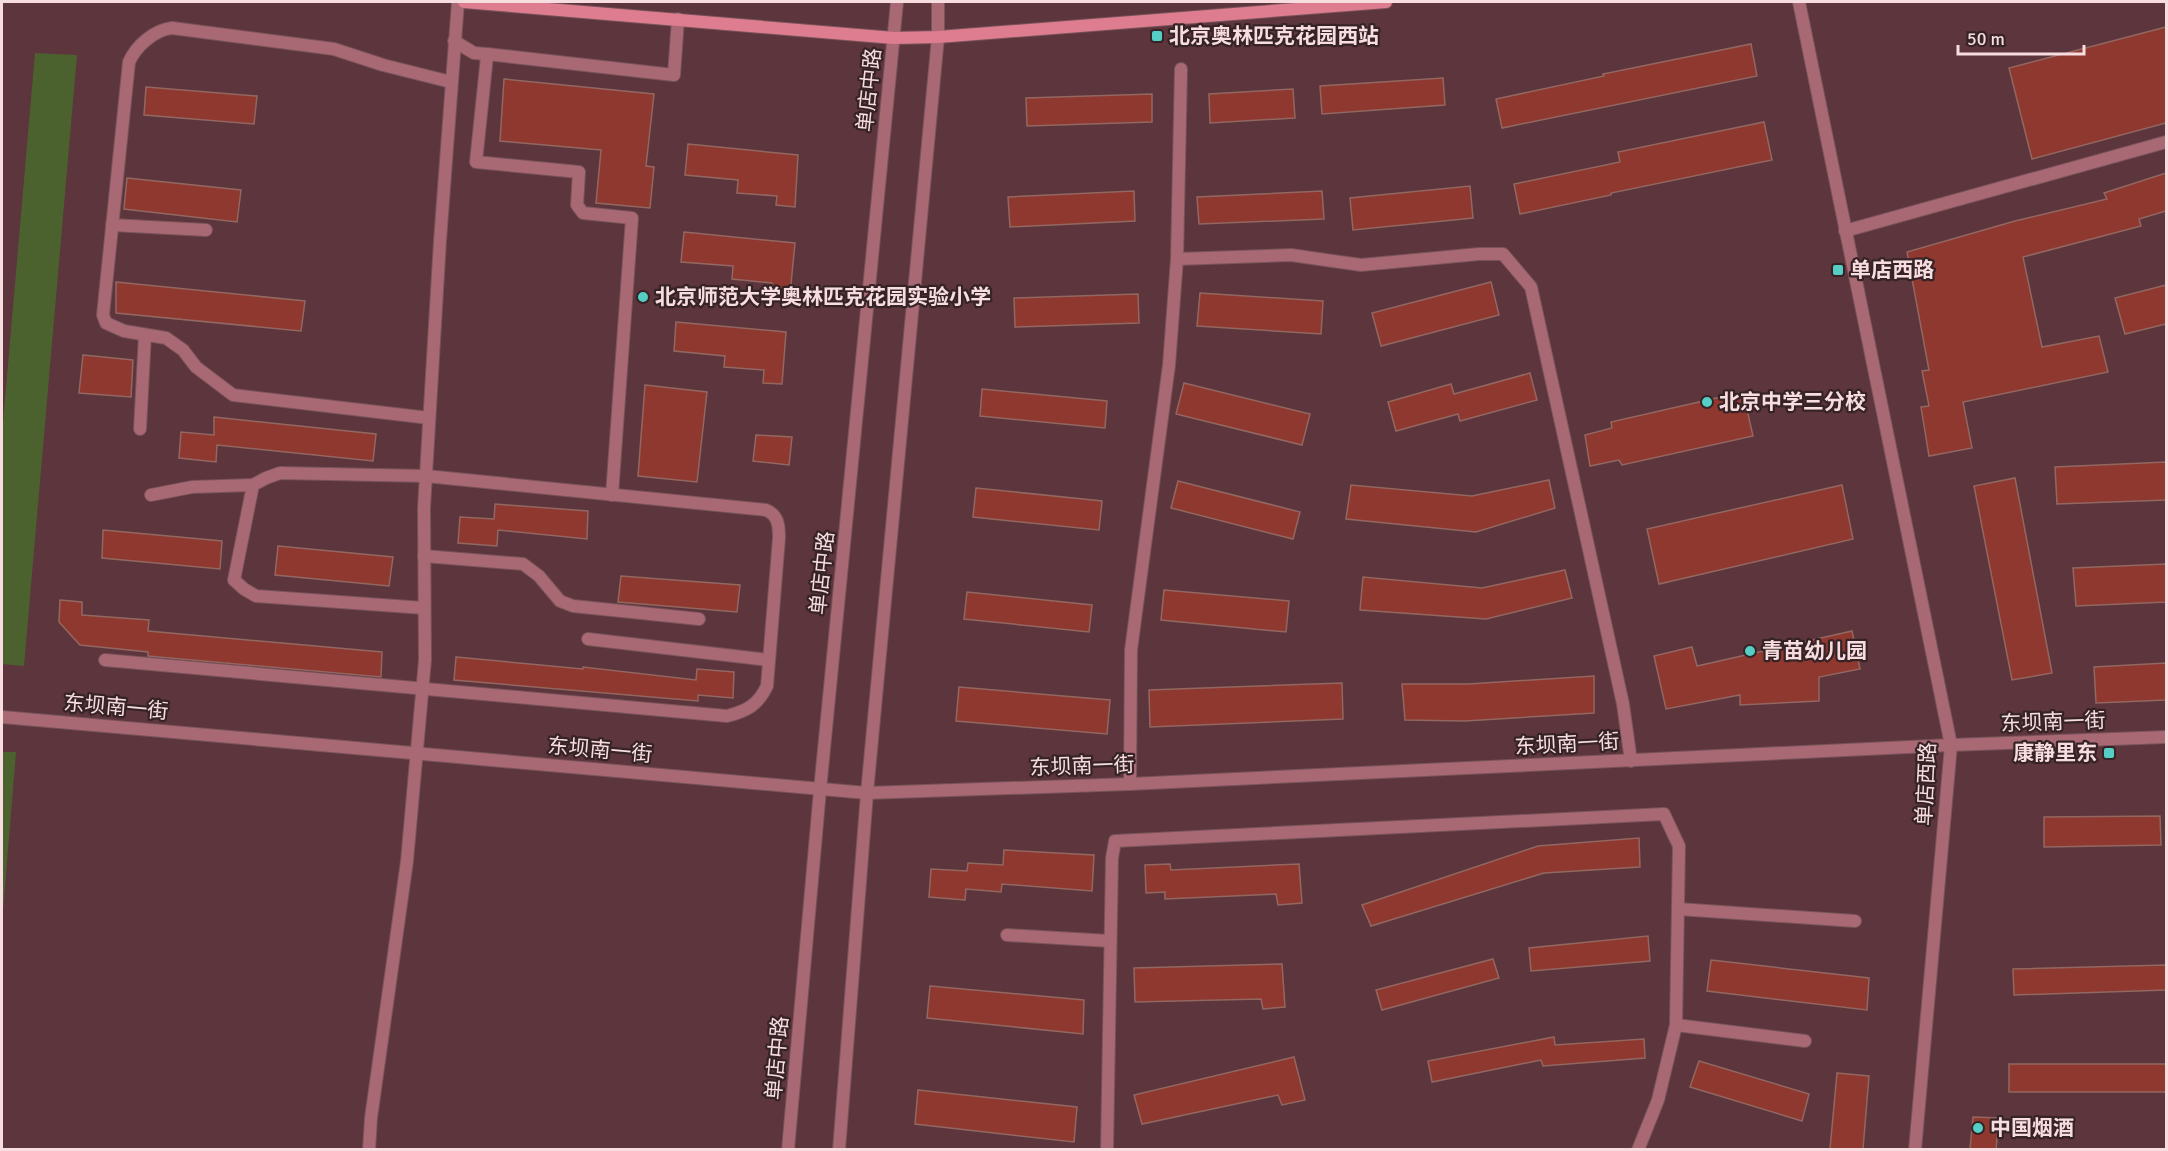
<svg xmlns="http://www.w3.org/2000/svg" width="2168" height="1151" font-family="Signika,'Noto Sans SC',sans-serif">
  <rect width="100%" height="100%" fill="#5d353c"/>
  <g fill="#4b622e">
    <polygon points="35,53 77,55 24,666 2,664 2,434"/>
    <polygon points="2,752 16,752 2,923"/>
  </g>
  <g fill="#8e382f" stroke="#936761" stroke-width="1.5">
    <polygon points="2166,27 2166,123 2032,159 2009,68"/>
    <polygon points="1751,44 1757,76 1502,128 1496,99 1604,76 1603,74"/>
    <polygon points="1443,78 1445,105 1322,114 1320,86"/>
    <polygon points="504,79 654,94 646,166 654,167 650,208 596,203 601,150 500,141"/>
    <polygon points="146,87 257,96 254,124 144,115"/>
    <polygon points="1293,89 1295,118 1210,123 1209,94"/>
    <polygon points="1152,94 1152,122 1027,126 1026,98"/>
    <polygon points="1764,122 1772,160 1611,193 1611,195 1520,214 1514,184 1620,162 1618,152"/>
    <polygon points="688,144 798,155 795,207 776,205 777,196 737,193 738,180 685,175"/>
    <polygon points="2166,173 2166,211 2139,219 2141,226 2023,257 2042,347 2099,336 2108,372 1963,402 1972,448 1929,456 1921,407 1929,406 1922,371 1929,370 1907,252 2015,221 2107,199 2104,193"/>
    <polygon points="127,178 241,190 237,222 124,209"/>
    <polygon points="1470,186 1473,218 1353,230 1350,198"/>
    <polygon points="1134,191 1135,221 1010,227 1008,197"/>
    <polygon points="1322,191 1324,219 1199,224 1197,197"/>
    <polygon points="684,232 795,243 790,294 771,293 772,283 732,279 733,266 681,262"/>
    <polygon points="116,282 305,301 301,331 116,313"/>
    <polygon points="1491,282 1499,315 1381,346 1372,313"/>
    <polygon points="2166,285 2166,324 2125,334 2115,298"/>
    <polygon points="1200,293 1323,301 1321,334 1197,326"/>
    <polygon points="1138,294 1139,323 1015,327 1014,298"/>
    <polygon points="676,322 786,332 782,384 763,383 764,370 724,367 725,356 674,351"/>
    <polygon points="83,355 133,360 131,397 79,393"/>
    <polygon points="1530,373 1537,400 1460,421 1458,414 1396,431 1388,402 1451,384 1454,394"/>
    <polygon points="1184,383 1310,414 1302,445 1176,414"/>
    <polygon points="645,385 707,392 697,482 638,476"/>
    <polygon points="982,389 1107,401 1105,428 980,416"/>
    <polygon points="1743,392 1753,436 1622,465 1619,460 1590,466 1585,435 1612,428 1611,422"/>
    <polygon points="214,417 376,434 373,461 217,445 216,462 179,458 181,432 214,435"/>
    <polygon points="756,435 792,437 789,465 753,461"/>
    <polygon points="2166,462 2166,500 2057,504 2055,467"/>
    <polygon points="2015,478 2052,673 2012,680 1974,486"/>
    <polygon points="1549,480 1555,508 1476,532 1346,519 1351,485 1472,496"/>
    <polygon points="1178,481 1300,512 1293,539 1171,508"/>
    <polygon points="1842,485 1853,539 1659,584 1647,529"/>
    <polygon points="976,488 1102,501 1099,530 973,517"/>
    <polygon points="495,504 588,511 587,539 498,530 497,546 458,543 460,517 494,519"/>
    <polygon points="103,530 222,541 220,569 102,558"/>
    <polygon points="278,546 393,557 389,586 275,575"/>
    <polygon points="2166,564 2166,602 2076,606 2073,568"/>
    <polygon points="1565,570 1572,598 1486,619 1360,610 1363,577 1482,588"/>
    <polygon points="621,576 740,585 737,612 618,602"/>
    <polygon points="1164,590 1289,601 1286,632 1161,620"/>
    <polygon points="967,592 1092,605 1089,632 964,619"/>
    <polygon points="60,600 82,602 82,615 149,620 148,631 382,652 381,677 148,656 148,652 80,645 59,622"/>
    <polygon points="1852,631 1860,669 1819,677 1819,701 1740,705 1740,695 1666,709 1654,656 1692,647 1697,666"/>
    <polygon points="456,657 583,669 583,667 696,680 697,669 734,672 733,698 698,695 698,701 454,680"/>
    <polygon points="2166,663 2166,700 2096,703 2094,667"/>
    <polygon points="1594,676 1594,713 1465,721 1405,720 1402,684 1468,684"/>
    <polygon points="1342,683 1343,719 1150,727 1149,690"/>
    <polygon points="959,687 1110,700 1107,734 956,721"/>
    <polygon points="2160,816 2161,845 2044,847 2044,817"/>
    <polygon points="1639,838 1640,867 1544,873 1371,926 1362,905 1538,846"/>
    <polygon points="1004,850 1094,855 1092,891 1002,884 1001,892 966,889 965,900 929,897 931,869 967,871 968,863 1003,865"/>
    <polygon points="1170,864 1171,870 1299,864 1302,903 1278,905 1276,894 1165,899 1165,892 1146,893 1145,865"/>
    <polygon points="1648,936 1650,961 1531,971 1529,948"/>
    <polygon points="1493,959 1499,978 1382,1010 1376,990"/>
    <polygon points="1711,960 1869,978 1867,1010 1707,991"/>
    <polygon points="1282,964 1285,1007 1263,1009 1261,999 1135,1002 1134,968"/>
    <polygon points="2166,965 2166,990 2014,995 2013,969"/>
    <polygon points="930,986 1084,1000 1083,1034 927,1018"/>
    <polygon points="1554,1037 1555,1045 1644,1039 1645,1058 1543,1066 1541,1060 1432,1082 1428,1061"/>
    <polygon points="1294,1057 1305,1100 1282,1105 1278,1095 1142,1124 1134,1095"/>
    <polygon points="1699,1061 1809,1094 1802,1121 1690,1087"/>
    <rect x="2009" y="1064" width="157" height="28"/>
    <polygon points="1837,1073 1869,1076 1863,1149 1830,1149"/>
    <polygon points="918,1090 1077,1107 1074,1142 915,1124"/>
    <polygon points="1973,1117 1999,1118 1996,1149 1970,1149"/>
  </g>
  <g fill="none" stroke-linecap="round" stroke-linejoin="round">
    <g stroke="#79535a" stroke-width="14">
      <g id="minor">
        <polyline points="454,41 474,53 487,54"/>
        <polyline points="112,225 206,230"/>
        <polyline points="1845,231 2166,142"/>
        <polyline points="1177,259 1181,69"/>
        <path d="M429,418L233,395L196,367L183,350L166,338L124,331L106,323L103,315L129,62C136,46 154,30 172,28L334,49L383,65L451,82"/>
        <polyline points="140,429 145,335"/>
        <polyline points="151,495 192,487 253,485"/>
        <polyline points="612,495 632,218 583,213 577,205 579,172 476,162 486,66 487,54 674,75 678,19"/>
        <polyline points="424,556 523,564 539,576 560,601 573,606 699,619"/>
        <polyline points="588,639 769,660"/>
        <path d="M105,660L727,716C747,711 758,705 767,686L779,538C779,525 778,515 766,510L426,476L280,473L266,478L253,485L234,580L244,589L256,596L424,608"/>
        <polyline points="1130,784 1131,650 1169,365 1177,259 1291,255 1361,265 1479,254 1503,254 1531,287 1623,704 1631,761"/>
        <polyline points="1678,909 1855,921"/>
        <polyline points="1007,935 1110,941"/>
        <polyline points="1676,1025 1805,1041"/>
        <polyline points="369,1150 371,1118 407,861 425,660 424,508 440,241 458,2"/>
        <polyline points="1107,1150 1112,858 1115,841 1664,814 1679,846 1676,1025 1658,1100 1638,1150"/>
      </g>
    </g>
    <g stroke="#79535a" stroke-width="14">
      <g id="tertiary">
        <polyline points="1799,2 1951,745 1915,1150"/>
        <polyline points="2,717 867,793 1130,784 1951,745 2166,737"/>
        <polyline points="788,1150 820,790 897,2"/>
        <polyline points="839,1150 867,793 938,37 938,2"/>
      </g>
    </g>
    <g stroke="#79535a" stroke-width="14">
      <polyline id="secondary" points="464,2 894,38 938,37 1386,2"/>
    </g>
    <use href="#minor" stroke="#a86974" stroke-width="12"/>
    <use href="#tertiary" stroke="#a86974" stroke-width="12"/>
    <use href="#secondary" stroke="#de7d8f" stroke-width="12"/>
  </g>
  <g fill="#55cec5" stroke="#362326" stroke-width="2">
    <rect x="1151" y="30" width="12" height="12" rx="3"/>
    <rect x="1832" y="264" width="12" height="12" rx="3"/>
    <circle cx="643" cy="297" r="6"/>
    <circle cx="1707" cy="402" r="6"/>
    <circle cx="1750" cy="651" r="6"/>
    <rect x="2103" y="747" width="12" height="12" rx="3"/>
    <circle cx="1978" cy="1128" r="6"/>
  </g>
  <g text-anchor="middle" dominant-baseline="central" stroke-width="4.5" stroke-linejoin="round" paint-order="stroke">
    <g font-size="21" font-weight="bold" fill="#f7dde0" stroke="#362326" text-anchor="start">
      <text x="1169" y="36">北京奥林匹克花园西站</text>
      <text x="1850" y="270">单店西路</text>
      <text x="655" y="297">北京师范大学奥林匹克花园实验小学</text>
      <text x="1719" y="402">北京中学三分校</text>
      <text x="1762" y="651">青苗幼儿园</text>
      <text x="2097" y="753" text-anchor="end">康静里东</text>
      <text x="1990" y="1128">中国烟酒</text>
    </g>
    <g font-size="21" fill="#f7dde0" stroke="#362326">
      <text transform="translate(869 90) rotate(-84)">单店中路</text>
      <text transform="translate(822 573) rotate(-84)">单店中路</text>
      <text transform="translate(116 707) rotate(5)">东坝南一街</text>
      <text transform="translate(2053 722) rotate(-2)">东坝南一街</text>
      <text transform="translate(1567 744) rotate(-3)">东坝南一街</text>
      <text transform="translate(600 750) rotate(5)">东坝南一街</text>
      <text transform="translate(1082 766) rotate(-2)">东坝南一街</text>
      <text transform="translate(1926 784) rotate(-87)">单店西路</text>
      <text transform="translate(777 1058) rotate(-85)">单店中路</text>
    </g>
  </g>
  <rect width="2168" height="1151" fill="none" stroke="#f7dde0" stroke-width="6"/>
  <path d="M1958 45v9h126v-9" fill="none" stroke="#f7dde0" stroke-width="3"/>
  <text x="1967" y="45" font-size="18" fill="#f7dde0" stroke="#362326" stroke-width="4.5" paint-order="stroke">50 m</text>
</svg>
